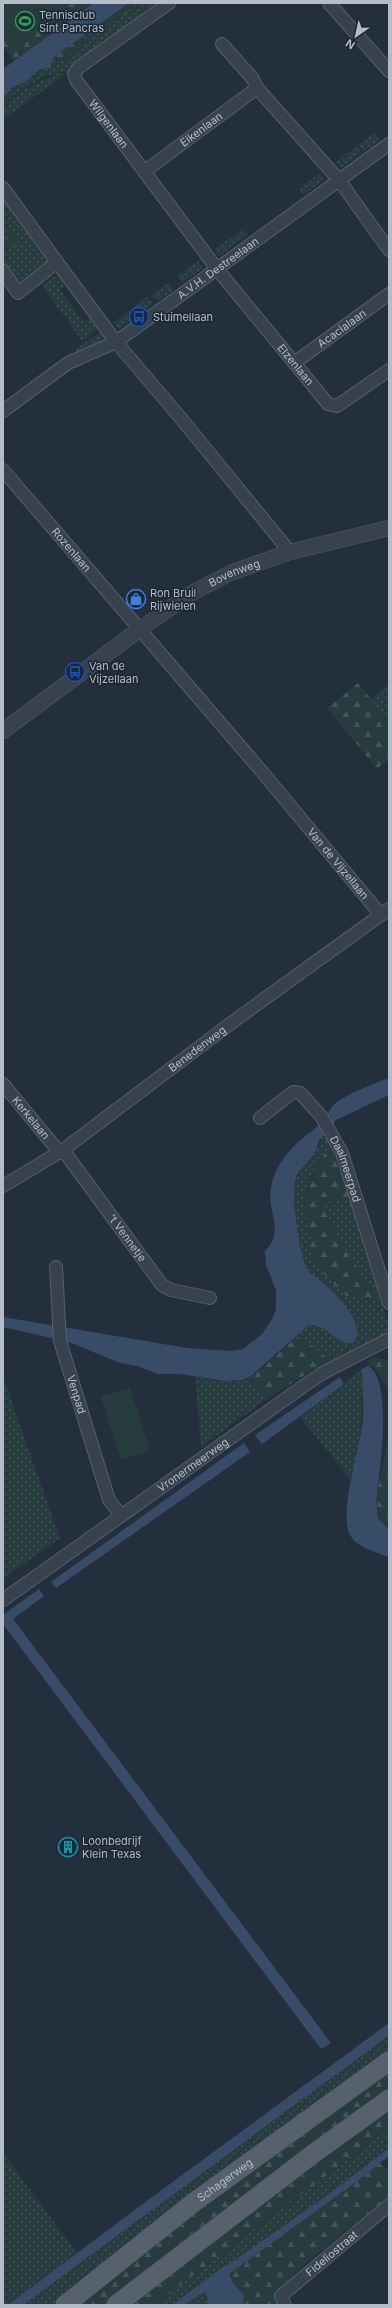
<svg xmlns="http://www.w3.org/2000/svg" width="392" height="2308" font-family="Inter,sans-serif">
  <defs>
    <pattern id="grass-dots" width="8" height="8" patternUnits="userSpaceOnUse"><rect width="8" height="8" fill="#263c3f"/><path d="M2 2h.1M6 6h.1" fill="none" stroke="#435659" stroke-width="1.8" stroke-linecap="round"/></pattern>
    <pattern id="forest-firs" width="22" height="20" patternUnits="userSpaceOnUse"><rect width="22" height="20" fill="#263c3f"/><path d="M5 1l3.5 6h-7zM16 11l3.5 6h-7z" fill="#435659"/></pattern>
    <pattern id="park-crowns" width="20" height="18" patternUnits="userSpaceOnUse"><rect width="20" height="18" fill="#263c3f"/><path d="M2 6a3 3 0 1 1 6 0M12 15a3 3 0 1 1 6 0" fill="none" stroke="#435659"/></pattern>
  </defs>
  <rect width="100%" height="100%" fill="#242f3e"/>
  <g fill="url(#grass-dots)">
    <path d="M138,3H155L141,13V20L67,73C50,68 18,93 3,103V97L13,87L25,82L40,69L51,65L54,57V61L65,60L84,43L85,35L91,31L97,33L117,21Z"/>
    <polygon points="59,72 66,74 3,119 3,105 20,92"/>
    <polygon points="374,133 380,140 363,152 359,145"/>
    <polygon points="357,146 362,153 341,168 336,162"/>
    <polygon points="319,174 324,180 303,195 299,189"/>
    <polygon points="3,194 48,260 45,266 43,264 22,282 13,279 3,265"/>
    <polygon points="243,229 248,235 219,256 214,250"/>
    <polygon points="198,261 203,268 182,283 177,276"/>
    <polygon points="58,274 67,284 60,290 84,322 92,317 100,328 82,341 42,285"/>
    <polygon points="168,283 173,290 157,301 152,295"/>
    <polygon points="148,297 153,304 136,316 131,309"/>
    <polygon points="130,310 135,317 119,329 114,322"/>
    <polygon points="102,331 104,338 102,343 75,355 76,349"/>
    <polygon points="389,684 389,721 371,699"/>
    <path d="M323,1136L331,1145L317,1165L307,1190L305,1200L308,1223L377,1299L336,1235L327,1211L319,1205L349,1196L389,1326V1332L331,1361L306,1341L293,1340C298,1336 304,1327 310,1325C321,1321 336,1336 343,1343L325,1284L310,1273L306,1267L300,1247L294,1204V1187L297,1174L315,1153Z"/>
    <path d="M362,1369C363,1407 362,1443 350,1479L300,1417Z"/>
    <polygon points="3,1377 60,1538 3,1579"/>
    <path d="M195,1377C212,1380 233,1384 249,1377L252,1383L268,1398L201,1447Z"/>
    <polygon points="389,2035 389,2050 178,2205 53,2305 23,2305"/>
    <polygon points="389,2128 389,2148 322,2199 229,2264 224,2266 172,2305 154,2305"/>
    <polygon points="3,2153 77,2253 8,2305 3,2305"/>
    <polygon points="206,2290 208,2305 185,2305"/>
  </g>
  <g fill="url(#forest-firs)">
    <polygon points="72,3 94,3 14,61 3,46 3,38 10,48"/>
    <polygon points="129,3 138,3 117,21 97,33 91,31"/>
    <path d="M85,35C86,45 66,61 56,63L54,61V57Z"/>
    <polygon points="358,683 389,721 389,759 377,769 327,708"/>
    <polygon points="331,1145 349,1196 320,1205 327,1211 336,1235 378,1299 346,1296 320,1270 313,1259 305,1200 317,1165"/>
    <polygon points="293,1340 306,1341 331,1361 308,1373 268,1398 258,1391 249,1377 261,1369"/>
    <polygon points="374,1357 389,1361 389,1390 374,1367 368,1366 369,1359"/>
    <polygon points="389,1434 389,1530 378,1518 377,1493"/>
    <polygon points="389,2070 389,2090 308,2149 104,2305 74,2305 114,2273"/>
    <polygon points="389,2110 389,2128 154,2305 131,2305"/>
    <polygon points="380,2163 389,2171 389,2196 299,2269 281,2289 279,2305 243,2305 244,2295 233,2283 229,2274 355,2183"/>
  </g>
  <polygon fill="url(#park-crowns)" points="3,231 20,238 15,250 3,245"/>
  <g fill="#263c3f">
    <polygon points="3,3 72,3 10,48 3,38"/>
    <polygon points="130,1388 150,1451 121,1460 101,1397"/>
  </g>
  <g fill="#394c67">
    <polygon points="94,3 129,3 54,57 50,68 40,69 25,82 13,87 3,97 3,69"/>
    <path d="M389,1078V1095L336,1120L319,1141L315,1153L297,1174L294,1187V1204L300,1247L306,1267L310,1273C326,1283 371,1324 353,1343C336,1346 327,1323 309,1325L251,1376L241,1380L225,1381L180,1374H158L137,1366L120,1363L69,1342L3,1327V1317L187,1348L232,1351L243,1349L262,1334L273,1318L276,1309V1290L266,1265L265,1251C286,1231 266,1210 271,1188C275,1163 294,1144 313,1130C321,1124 327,1115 332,1107C340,1096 376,1083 389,1078Z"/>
    <path d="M368,1366C392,1378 381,1464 377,1493C376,1501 377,1510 378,1518L389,1530V1557C376,1552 357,1548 350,1535C338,1511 361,1446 363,1418C364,1402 362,1385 362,1369Z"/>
    <polygon points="340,1377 344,1384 262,1444 255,1435"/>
    <polygon points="244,1443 250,1452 56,1588 51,1582"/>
    <polygon points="39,1589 44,1596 13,1619 331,2043 321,2049 3,1624 3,1615"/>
    <polygon points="389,2023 389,2035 376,2045 23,2305 8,2305 144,2203"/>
    <polygon points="389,2148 389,2156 355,2183 229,2274 233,2283 244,2295 243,2305 208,2305 206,2291 184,2305 172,2305 224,2266 229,2264 322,2199"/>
  </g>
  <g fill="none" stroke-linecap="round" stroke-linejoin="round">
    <g stroke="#565f6c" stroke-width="14">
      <g id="minor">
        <path id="s1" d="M169,3L78,68L74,74L76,80L217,269L328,404L337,406L389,370"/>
        <polyline points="329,3 389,71"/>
        <polyline points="222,44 253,79 257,88 339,180 389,250"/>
        <path id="s2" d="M145,171L257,88"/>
        <polyline points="3,188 57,262 18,293 3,271"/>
        <polyline points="57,262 116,342 179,416 290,552"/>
        <path id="s3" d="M294,363L389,294"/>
        <path id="s4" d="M3,411L68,363L116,342L389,144"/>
        <path id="s5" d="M3,470L263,773L381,915"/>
        <path id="s6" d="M3,1084L60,1153"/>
        <path id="s7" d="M260,1118L293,1092L300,1093L321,1116L342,1153L389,1303"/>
        <path id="s8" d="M63,1150L162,1285L171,1290L210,1298"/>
        <path id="s9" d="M3,1186L63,1150L238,1018L389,909"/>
        <path id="s10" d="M56,1267L60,1341L109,1500L121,1515"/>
        <path id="s11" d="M3,1600L305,1385L323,1373L389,1339"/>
        <path id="s12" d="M285,2305L281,2296L389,2205"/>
      </g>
    </g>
    <g stroke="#565f6c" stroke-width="16">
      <g id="tertiary">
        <path id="s13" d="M3,731L140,629L192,593L230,573L290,552L389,528"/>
      </g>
    </g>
    <g stroke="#414a57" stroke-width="20">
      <g id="primary">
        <path id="s14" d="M65,2305L193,2203L389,2061"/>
        <polyline points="116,2305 313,2154 389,2099"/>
      </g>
    </g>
    <use href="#minor" stroke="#38414e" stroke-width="12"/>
    <use href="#tertiary" stroke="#38414e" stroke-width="15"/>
    <use href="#primary" stroke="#56606e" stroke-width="19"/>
  </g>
  <defs>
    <g id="stadium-ring" transform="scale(1)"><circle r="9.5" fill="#1d2633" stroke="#2e9e5b" stroke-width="1.5"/><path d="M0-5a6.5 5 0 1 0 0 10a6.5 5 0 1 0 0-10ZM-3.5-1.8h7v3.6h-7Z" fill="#2e9e5b"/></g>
    <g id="bus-ring" transform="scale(1)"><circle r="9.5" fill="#1d2633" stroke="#1a4fb4" stroke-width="1.5"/><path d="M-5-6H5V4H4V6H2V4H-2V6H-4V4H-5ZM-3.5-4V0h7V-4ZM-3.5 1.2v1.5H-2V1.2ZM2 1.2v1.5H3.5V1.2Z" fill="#1a4fb4"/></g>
    <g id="shop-ring" transform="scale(1)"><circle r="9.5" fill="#1d2633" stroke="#3f7fe0" stroke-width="1.5"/><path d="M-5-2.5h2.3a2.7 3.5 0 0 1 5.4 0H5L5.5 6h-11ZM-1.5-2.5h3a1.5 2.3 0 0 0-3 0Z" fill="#3f7fe0"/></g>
    <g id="building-ring" transform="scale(1)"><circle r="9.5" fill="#1d2633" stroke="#0f9aa8" stroke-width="1.5"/><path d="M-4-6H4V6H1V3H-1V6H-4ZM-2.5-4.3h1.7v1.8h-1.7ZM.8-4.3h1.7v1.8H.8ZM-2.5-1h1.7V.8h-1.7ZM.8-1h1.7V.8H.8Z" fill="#0f9aa8"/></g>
  </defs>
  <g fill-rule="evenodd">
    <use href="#stadium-ring" x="25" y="21"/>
    <use href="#bus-ring" x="139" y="317"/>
    <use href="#shop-ring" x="136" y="599"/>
    <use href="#bus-ring" x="75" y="672"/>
    <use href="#building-ring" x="68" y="1847"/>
  </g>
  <g text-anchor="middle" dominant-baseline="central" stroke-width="3" stroke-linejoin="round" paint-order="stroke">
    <g font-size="11" fill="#b4bcc9" stroke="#1d2633" text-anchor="start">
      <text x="39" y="15">Tennisclub<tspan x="39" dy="13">Sint Pancras</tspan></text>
      <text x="153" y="317">Stuimellaan</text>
      <text x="150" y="593">Ron Bruil<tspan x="150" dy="13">Rijwielen</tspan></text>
      <text x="89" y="666">Van de<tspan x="89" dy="13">Vijzellaan</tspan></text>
      <text x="82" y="1841">Loonbedrijf<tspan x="82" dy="13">Klein Texas</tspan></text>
    </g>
    <g font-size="11" fill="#b4bcc9" stroke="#1d2633">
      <text stroke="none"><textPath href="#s1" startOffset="180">Wilgenlaan</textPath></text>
      <text stroke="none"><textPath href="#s2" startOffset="70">Eikenlaan</textPath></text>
      <text stroke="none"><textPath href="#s4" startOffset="259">A.V.H. Destreelaan</textPath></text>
      <text stroke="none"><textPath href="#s3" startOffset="59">Acacialaan</textPath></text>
      <text stroke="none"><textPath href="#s1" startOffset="485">Elzenlaan</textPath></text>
      <text stroke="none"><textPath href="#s5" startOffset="105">Rozenlaan</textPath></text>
      <text stroke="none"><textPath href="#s13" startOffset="281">Bovenweg</textPath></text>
      <text stroke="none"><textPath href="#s5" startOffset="517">Van de Vijzellaan</textPath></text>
      <text stroke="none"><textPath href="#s9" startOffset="238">Benedenweg</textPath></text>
      <text stroke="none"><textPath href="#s6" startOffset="44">Kerkelaan</textPath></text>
      <text stroke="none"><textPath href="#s7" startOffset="139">Daalmeerpad</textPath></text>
      <text stroke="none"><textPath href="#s8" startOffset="109">'t Vennetje</textPath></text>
      <text stroke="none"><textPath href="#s10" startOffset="130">Venpad</textPath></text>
      <text stroke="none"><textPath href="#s11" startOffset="233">Vronermeerweg</textPath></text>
      <text stroke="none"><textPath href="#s14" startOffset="203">Schagerweg</textPath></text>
      <text stroke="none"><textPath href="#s12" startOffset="76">Fideliostraat</textPath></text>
    </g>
  </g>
  <rect width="392" height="2308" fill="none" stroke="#b4bcc9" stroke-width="8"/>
  <g transform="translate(356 36) rotate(214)" stroke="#1d2633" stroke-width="3" paint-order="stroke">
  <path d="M0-3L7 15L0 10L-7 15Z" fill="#b4bcc9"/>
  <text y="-6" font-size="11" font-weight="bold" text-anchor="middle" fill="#b4bcc9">N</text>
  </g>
</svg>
